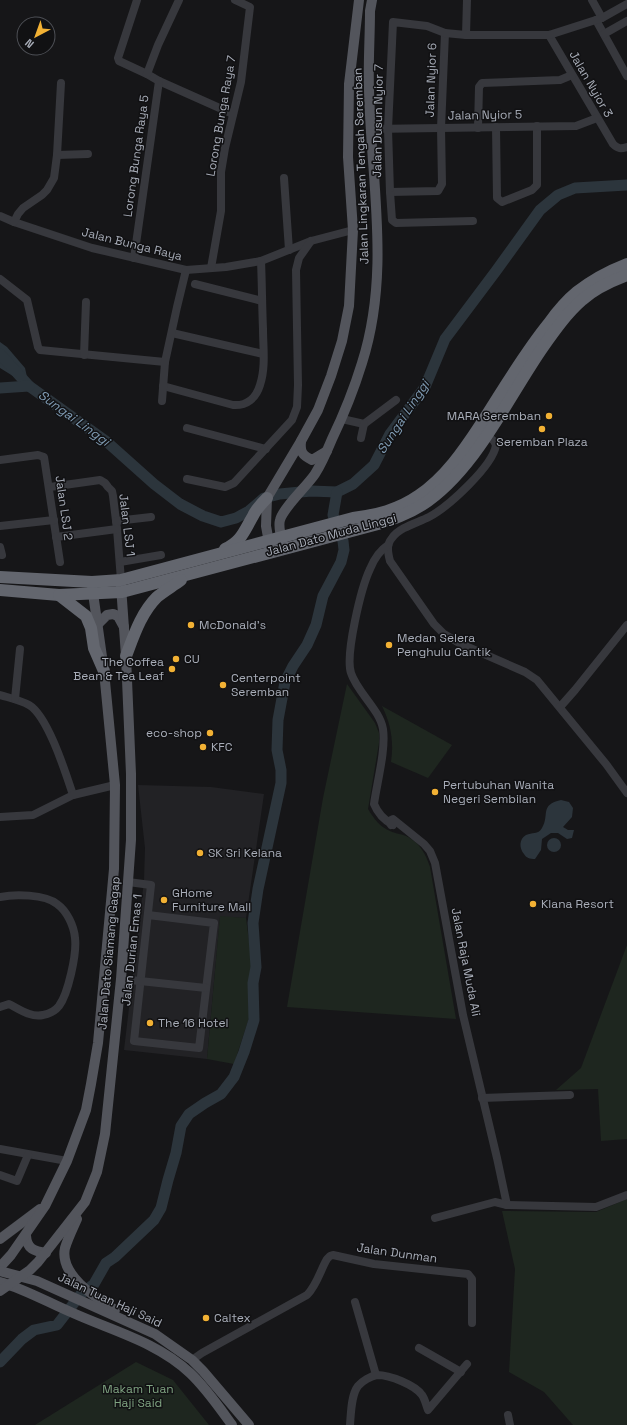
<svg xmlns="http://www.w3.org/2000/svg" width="627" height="1425" font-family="'Space Grotesk',sans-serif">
  <rect width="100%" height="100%" fill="#161618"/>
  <polygon fill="#222225" points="138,785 211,787 264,794 246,918 220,917 207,1059 124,1050 144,881 145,848"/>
  <g fill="#1e261f">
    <path d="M347,684L375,723L379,733V743L368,809C374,819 380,827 390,831C396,834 403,834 408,837C420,843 426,855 430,867L456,1019L287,1007L323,798Z"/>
    <path d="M382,706L452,745L428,778L391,762C394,742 391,724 382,706Z"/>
    <polygon points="220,916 246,918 252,965 249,988 250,1015 234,1064 207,1059"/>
    <polygon points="627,945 627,1139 601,1141 598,1089 556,1090 581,1068"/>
    <polygon points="627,1199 627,1425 573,1425 544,1392 509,1372 515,1269 502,1211 596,1212"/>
    <polygon points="136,1362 173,1380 209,1425 35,1425"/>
  </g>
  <g fill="#2c353c">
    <polygon points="0,342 7,347 25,368 29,386 0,368"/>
    <path d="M561,800L569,802L573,808L572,817L563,827L568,830H574L572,838L567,839L558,833H551L542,839L541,850L535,859C530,859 526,858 524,854C519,848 519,839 526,835C532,832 538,835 542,828C550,815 539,805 561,800Z"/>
    <circle cx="554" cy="845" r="7"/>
  </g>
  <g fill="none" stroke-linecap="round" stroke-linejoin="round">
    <g stroke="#2c353c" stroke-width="11">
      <polyline points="0,354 29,386 107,442 154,484 180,504 203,516 221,522 236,518 249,511 264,498 280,494 311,491 337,492 353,484 374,465 390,434 425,387 445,339 496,271 540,210 558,195 575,188 627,185"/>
      <polyline points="0,388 29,386"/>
      <polyline points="0,1362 22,1339 34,1330 57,1325 81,1294 94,1284 106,1263 115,1257 154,1220 161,1208 168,1180 176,1153 181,1126 189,1114 205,1103 221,1094 234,1077 244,1052 254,1020 253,983 256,967 253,923 258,889 281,783 281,770 277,750 278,720 285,682 293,666 307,645 316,625 323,596 341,562 344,550 343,541 333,515 337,492"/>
    </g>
    <g stroke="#37383d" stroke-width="8">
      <polyline points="137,0 118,58 119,61 147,74 159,81 233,114"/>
      <polyline points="592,0 602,18"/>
      <polyline points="596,20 627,76"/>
      <polyline points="604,34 627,21"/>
      <polyline points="466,35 467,0"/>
      <path d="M549,35L613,144C618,149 621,149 627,147"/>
      <polyline points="147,74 158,45 179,0"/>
      <polyline points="496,127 497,198 502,202 532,190 537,185 537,126"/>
      <polyline points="478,128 479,87 482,83 560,80 572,75"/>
      <polyline points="371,129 576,126 597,118"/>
      <polyline points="57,155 88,154"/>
      <polyline points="284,178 289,250"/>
      <polyline points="390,192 438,191 442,184 441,128 445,33"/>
      <polyline points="0,216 14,222 92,248 186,270 226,267 261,261 311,241 353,230"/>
      <polyline points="473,221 396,223 392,220 390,192 388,129 393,22 427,26 445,33 466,35 549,35 602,18 627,4"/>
      <polyline points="14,222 18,214 23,208 42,195 47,190 54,178 57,155 61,83"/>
      <polyline points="134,258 159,81"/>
      <polyline points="211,268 221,211 221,172 225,148 241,82 250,7 235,0"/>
      <polyline points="0,279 27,300 38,347 40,350 165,362"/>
      <polyline points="195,284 262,301"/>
      <polyline points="172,333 263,354"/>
      <polyline points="84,355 86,302"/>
      <path d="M163,386L233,405C247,406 256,398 260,385C266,367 263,347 263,329C262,306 262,283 261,261"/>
      <polyline points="162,401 165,362 177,307 186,270"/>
      <polyline points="342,419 364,424 396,400"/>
      <polyline points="187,428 266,449"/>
      <path d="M484,433L494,441L496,445C493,466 448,507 429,517C417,523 400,527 392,538C386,545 388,553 390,561L434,624L444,634L461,644L525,672L537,680L606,764L627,793"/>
      <polyline points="361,438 364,424"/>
      <polyline points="0,460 38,455 44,457 60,562"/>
      <polyline points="187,479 225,487 234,483 292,420 297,407 298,385 296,270 299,258 311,241"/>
      <polyline points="50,487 100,480 105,483 108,487 112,491 113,496 117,529 121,580"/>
      <polyline points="116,521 151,517"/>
      <polyline points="0,526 54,520"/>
      <polyline points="56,537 117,529"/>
      <path d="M388,545C379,551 374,559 370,569C361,588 345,655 351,673C357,692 380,710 383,729C386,750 377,782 374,804C378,814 384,820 393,825"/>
      <polyline points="0,547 2,555"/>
      <polyline points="120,562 161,555"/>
      <path d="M0,695C10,698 20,700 29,705C48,716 66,774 73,795"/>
      <polyline points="15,699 20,649"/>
      <polyline points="560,707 575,690 627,625"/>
      <polyline points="0,817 33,815 73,795 115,785"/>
      <polyline points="391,825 389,821 393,819 424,844 430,851 435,863 463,1015 497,1158 507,1205"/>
      <path d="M128,882L151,885C145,937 140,989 134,1041L199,1048L214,923L148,915"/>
      <path d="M0,897C14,894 45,894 57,904C67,911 74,926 75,938C77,954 68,994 59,1006C55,1011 49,1014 43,1015C31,1018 19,1009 9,1004L0,1007"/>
      <polyline points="121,979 206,988"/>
      <polyline points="482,1098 570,1095"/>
      <polyline points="0,1149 67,1161"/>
      <polyline points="0,1175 17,1181 28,1155"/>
      <polyline points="435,1218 495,1202 507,1205 596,1207 627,1195"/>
      <polyline points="355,1302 376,1375"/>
      <polyline points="419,1348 461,1372"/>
      <path d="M192,1360L202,1353L307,1295C317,1285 320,1271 327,1259L330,1256L333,1255L374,1264L468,1274L472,1279V1323"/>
      <polyline points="508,1415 510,1425"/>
      <path d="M350,1425C351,1413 351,1395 358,1386C362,1381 371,1376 377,1375C390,1375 415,1385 422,1395C425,1399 426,1405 428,1410L467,1364"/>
    </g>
    <g stroke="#53555c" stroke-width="10">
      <path d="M301,441C300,452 302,455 312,460L327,451"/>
      <path d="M283,544C281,537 278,527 280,520C283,508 307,486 315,474C322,463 327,451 332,439C344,414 354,389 362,363C391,272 371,182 369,90C368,64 370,37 370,11L372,0"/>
      <polyline points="270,548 266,526 267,498 301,441 318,410 331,376 342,341 349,306 353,230 348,157 349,84 359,0"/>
      <polyline points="97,625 107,615 113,614 118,616 124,627"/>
      <path d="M77,1219C73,1228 68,1238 65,1248C59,1275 96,1298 115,1310"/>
      <path d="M26,1236C27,1249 34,1251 46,1253"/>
      <polyline points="0,1239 40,1209"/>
      <polyline points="0,1267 11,1255 45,1206 67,1161 86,1110 91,1084 98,1043 114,869 115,785 104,671 92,586"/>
      <polyline points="0,1271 37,1281 155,1334 192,1360 203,1371 249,1425"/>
      <path d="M0,1282C25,1289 49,1303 73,1313C113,1331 157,1342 190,1373C206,1388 219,1407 232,1425"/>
      <polyline points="0,1291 30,1270 38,1262 85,1202 97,1172 105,1134 121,979 131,840 131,774 126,656 121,586"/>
    </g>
    <g stroke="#63666e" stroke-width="12">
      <path d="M225,549C242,541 244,531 253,516C256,509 261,504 267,498"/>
      <path d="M0,577L92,582L121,580L353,518C376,515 398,510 418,496C445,478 464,450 481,424C503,390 523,355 549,323C557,312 566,301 577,292C592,280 609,271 627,264"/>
      <path d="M0,590L59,595L122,592L378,524C393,519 408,514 422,505C475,471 508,397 543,347C555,330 567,313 582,300C595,288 611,281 627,275"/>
      <polyline points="59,595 86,616 91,628 94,648 104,671"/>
      <path d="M126,656C134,635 141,613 157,597C164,591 173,586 181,580"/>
    </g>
  </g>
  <g fill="#f2b134" stroke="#111113" stroke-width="1.5">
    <circle cx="549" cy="416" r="4"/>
    <circle cx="542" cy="429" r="4"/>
    <circle cx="191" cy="625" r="4"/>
    <circle cx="389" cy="645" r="4"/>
    <circle cx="176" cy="659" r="4"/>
    <circle cx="172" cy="669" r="4"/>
    <circle cx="223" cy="685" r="4"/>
    <circle cx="210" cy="733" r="4"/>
    <circle cx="203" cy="747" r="4"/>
    <circle cx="435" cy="792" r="4"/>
    <circle cx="200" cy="853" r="4"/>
    <circle cx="164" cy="900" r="4"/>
    <circle cx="533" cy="904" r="4"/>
    <circle cx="150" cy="1023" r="4"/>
    <circle cx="206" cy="1318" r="4"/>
  </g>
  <g text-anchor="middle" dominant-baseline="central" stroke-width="3" stroke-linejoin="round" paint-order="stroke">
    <g font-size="12" fill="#a8adb8" stroke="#111113">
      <text transform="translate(431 80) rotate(-88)">Jalan Nyior 6</text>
      <text transform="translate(591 84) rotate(60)">Jalan Nyior 3</text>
      <text transform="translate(485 115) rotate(-1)">Jalan Nyior 5</text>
      <text transform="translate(221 116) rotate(-80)">Lorong Bunga Raya 7</text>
      <text transform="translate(378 121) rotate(-89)">Jalan Dusun Nyior 7</text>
      <text transform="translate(136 156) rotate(-82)">Lorong Bunga Raya 5</text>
      <text transform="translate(361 166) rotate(-92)">Jalan Lingkaran Tengah Seremban</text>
      <text transform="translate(132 244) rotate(14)">Jalan Bunga Raya</text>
      <text transform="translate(64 508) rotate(82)">Jalan LSJ 2</text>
      <text transform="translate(127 525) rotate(83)">Jalan LSJ 1</text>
      <text transform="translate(331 535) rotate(-15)">Jalan Dato Muda Linggi</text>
      <text transform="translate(132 950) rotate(-84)">Jalan Durian Emas 1</text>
      <text transform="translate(109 953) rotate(-85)">Jalan Dato Siamang Gagap</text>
      <text transform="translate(466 962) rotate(79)">Jalan Raja Muda Ali</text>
      <text transform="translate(397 1253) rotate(8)">Jalan Dunman</text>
      <text transform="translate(110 1300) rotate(25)">Jalan Tuan Haji Said</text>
    </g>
    <g font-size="12" fill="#a8adb8" stroke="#111113" text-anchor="start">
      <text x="541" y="416" text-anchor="end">MARA Seremban</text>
      <text x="542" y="442" text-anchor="middle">Seremban Plaza</text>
      <text x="199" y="625">McDonald's</text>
      <text x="397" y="638">Medan Selera<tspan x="397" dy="14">Penghulu Cantik</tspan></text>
      <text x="184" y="659">CU</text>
      <text x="164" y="662" text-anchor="end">The Coffea<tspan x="164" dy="14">Bean &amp; Tea Leaf</tspan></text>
      <text x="231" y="678">Centerpoint<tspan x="231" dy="14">Seremban</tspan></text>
      <text x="202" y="733" text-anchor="end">eco-shop</text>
      <text x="211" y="747">KFC</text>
      <text x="443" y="785">Pertubuhan Wanita<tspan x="443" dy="14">Negeri Sembilan</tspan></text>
      <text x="208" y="853">SK Sri Kelana</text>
      <text x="172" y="893">GHome<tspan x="172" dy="14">Furniture Mall</tspan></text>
      <text x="541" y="904">Klana Resort</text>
      <text x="158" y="1023">The 16 Hotel</text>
      <text x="214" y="1318">Caltex</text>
    </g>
    <g font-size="12" fill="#7fa381" stroke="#111113">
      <text x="138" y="1389">Makam Tuan<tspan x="138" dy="14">Haji Said</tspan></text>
    </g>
    <g font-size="13" font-style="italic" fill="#7f9bb3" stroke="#111113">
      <text transform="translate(403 417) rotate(-57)">Sungai Linggi</text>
      <text transform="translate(74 418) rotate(36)">Sungai Linggi</text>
    </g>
  </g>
  <g transform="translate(36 36) rotate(221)"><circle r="19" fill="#111113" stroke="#4d4f55"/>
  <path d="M0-3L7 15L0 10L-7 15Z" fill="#f2b134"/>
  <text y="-6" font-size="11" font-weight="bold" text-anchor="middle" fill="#a8adb8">N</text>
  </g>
</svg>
